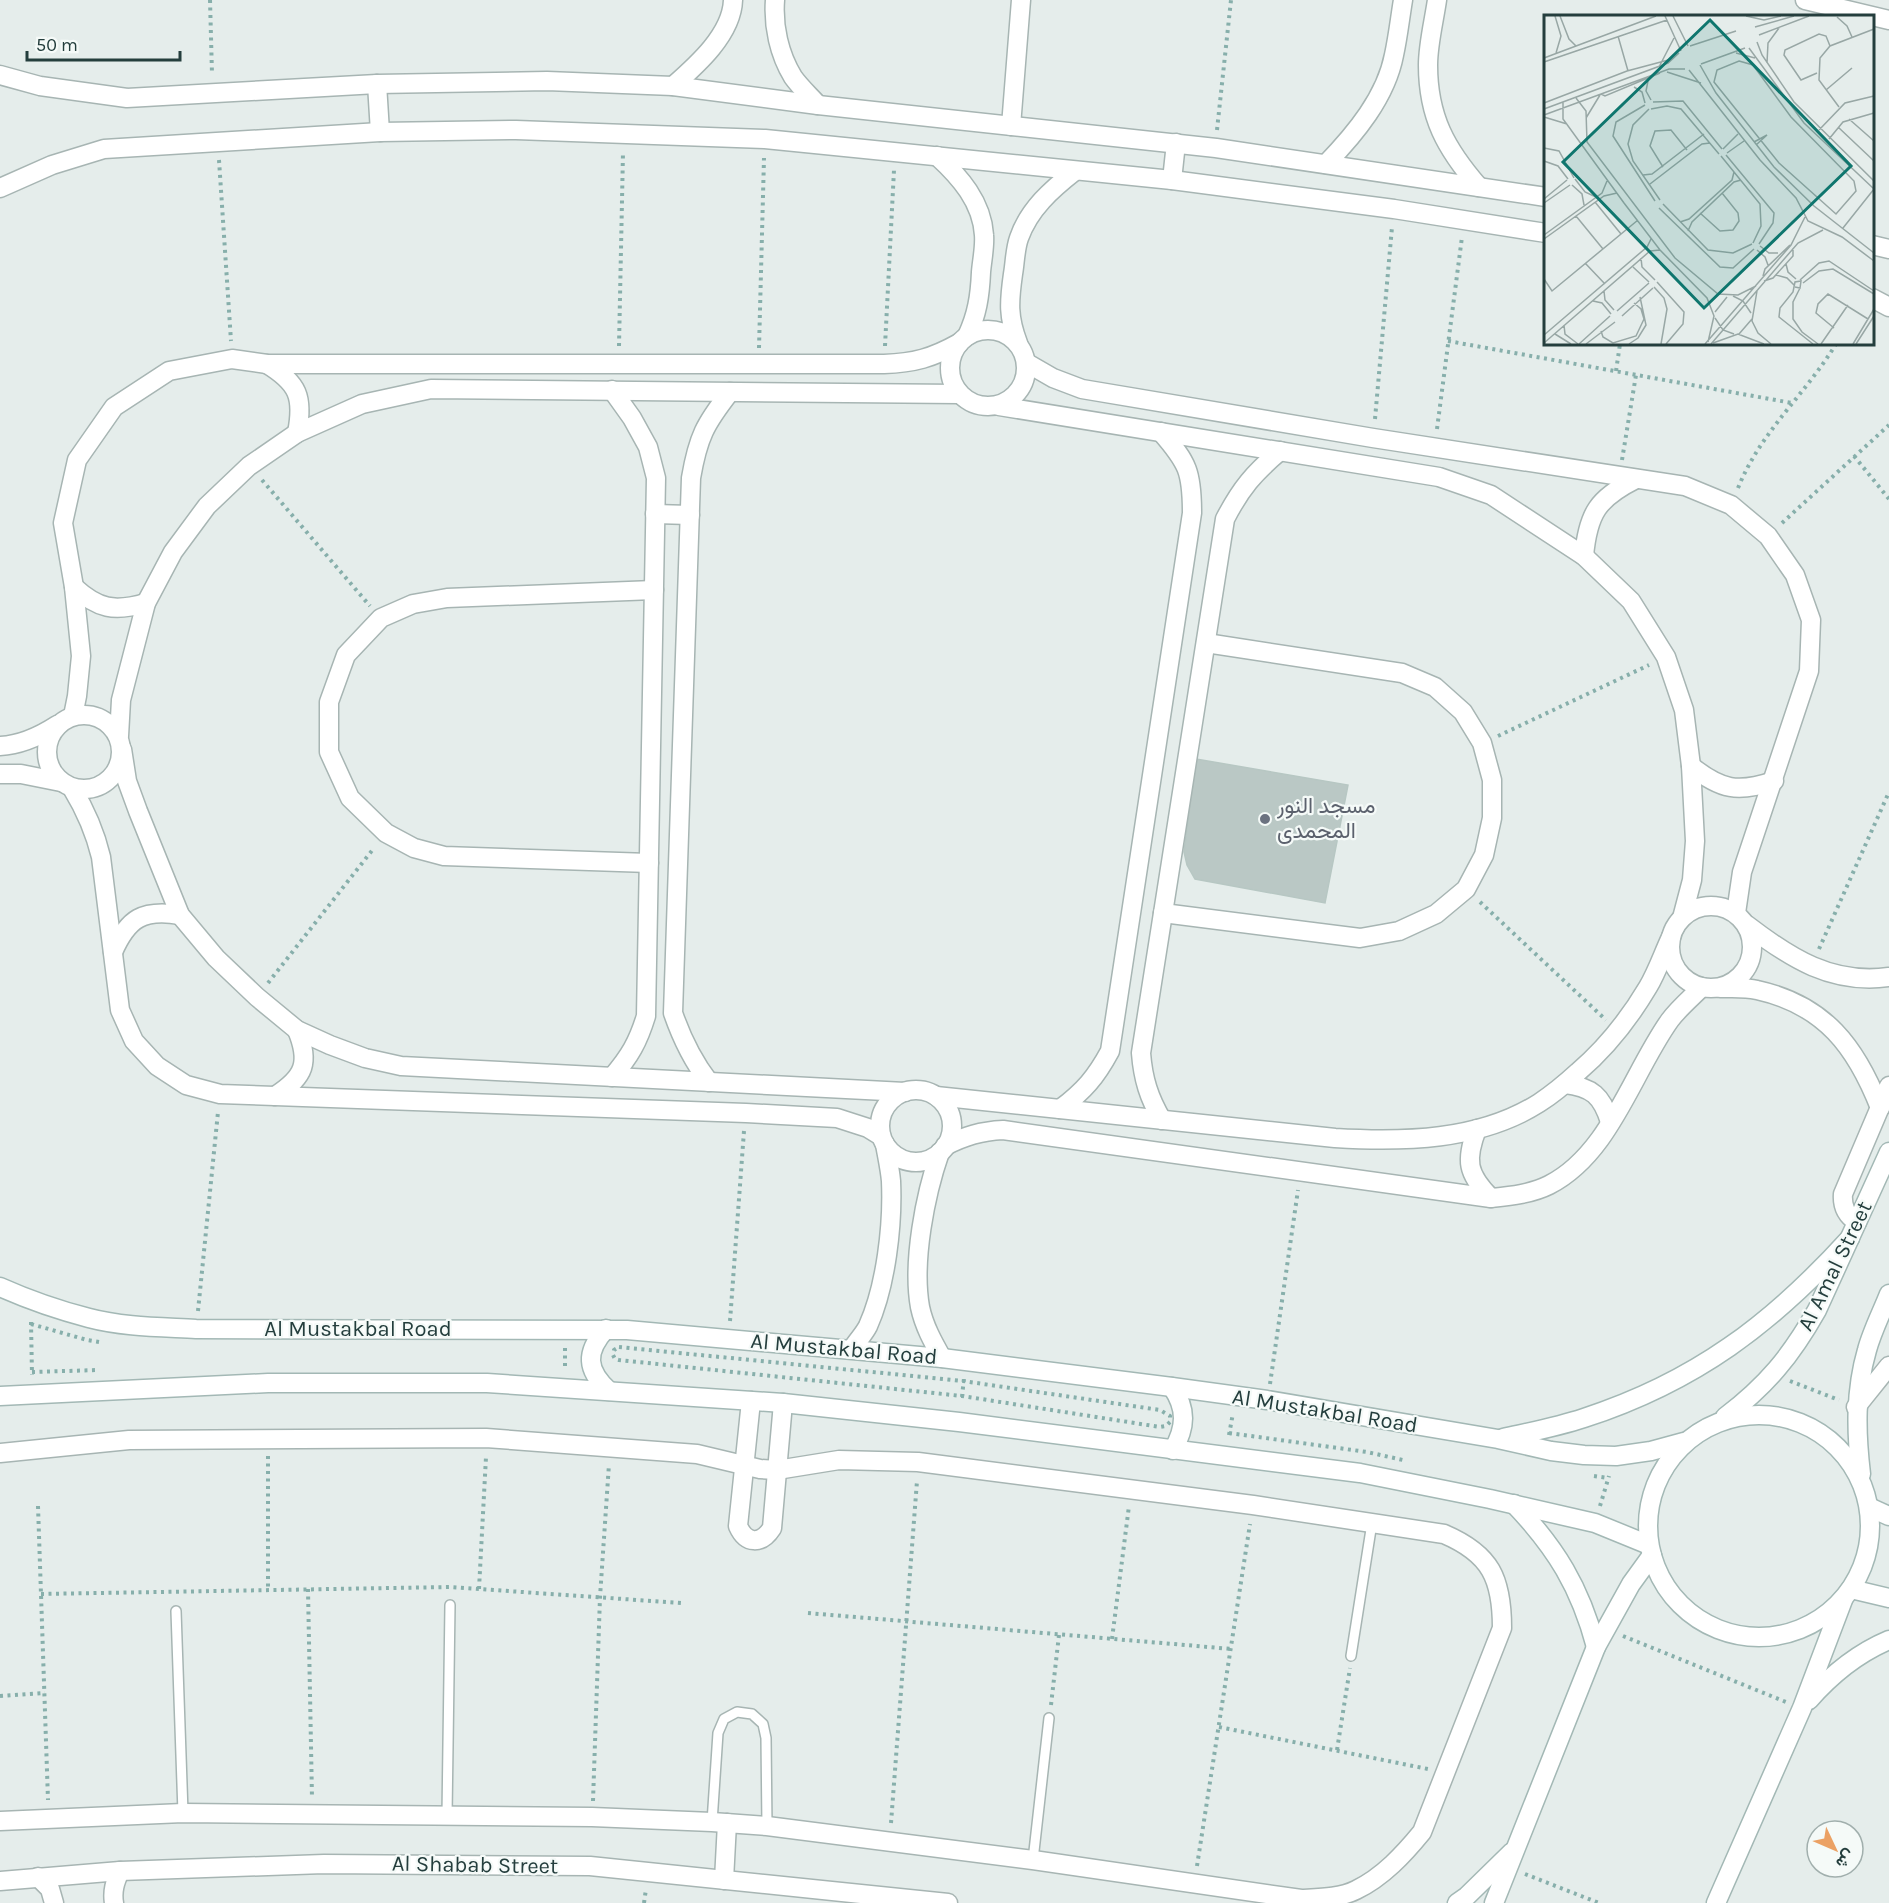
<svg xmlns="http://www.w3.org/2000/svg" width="1889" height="1903" font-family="Karla,Vazirmatn,sans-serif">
  <rect width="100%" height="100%" fill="#e5edeb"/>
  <polygon fill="#bac8c5" stroke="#b7c7c3" stroke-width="1.5" points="1196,759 1348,785 1325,903 1195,879 1187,865 1184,852"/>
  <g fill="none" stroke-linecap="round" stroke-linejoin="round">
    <g stroke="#a7b5b3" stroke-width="12">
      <g id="service">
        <polyline points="176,1611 183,1813"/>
        <polyline points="1351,1656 1372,1523"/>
        <polyline points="447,1815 450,1605"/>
        <polyline points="712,1822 718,1733 724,1719 737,1712 752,1714 763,1724 766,1738 767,1826"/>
        <polyline points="1033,1860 1049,1718"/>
      </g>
    </g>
    <g stroke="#a7b5b3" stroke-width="21">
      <g id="minor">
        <path d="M775,0C773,26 779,54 793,77C800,87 810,96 818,105"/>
        <path d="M1437,0C1434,21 1428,44 1428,65C1428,117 1446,149 1479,187"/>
        <polyline points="1805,0 1889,20"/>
        <polyline points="0,75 40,86 127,98 377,84 547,81 673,86 818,105 1216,148 1546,197"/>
        <polyline points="377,84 380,132"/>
        <path d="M673,86C697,65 732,34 733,0"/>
        <polyline points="1011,126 1021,0"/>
        <path d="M937,156C960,177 982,202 984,235C985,247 982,260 981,272C980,296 977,315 967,336"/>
        <path d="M1326,164C1355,134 1386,97 1394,55C1398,37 1400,18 1403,0"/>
        <polyline points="1172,180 1176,143"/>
        <polyline points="0,188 52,165 104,149 380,132 516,130 765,139 1172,180 1394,209 1546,233"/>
        <polyline points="1872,245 1889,249"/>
        <polyline points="1872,298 1889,307"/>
        <circle cx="988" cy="368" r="38"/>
        <path d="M1018,343C1008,317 1009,302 1013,274C1015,263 1015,249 1019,238C1029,209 1052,189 1075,171"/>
        <polyline points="1027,363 1053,378 1082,389 1373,438 1685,486 1731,505 1768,536 1795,575 1811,620 1809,671 1742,872 1736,913"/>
        <path d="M267,364C298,383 304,397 297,433"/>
        <path d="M612,390L632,418L648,447L656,478L646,1016C638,1042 630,1056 612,1077"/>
        <polyline points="999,406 1439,477 1491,495 1584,556 1631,601 1666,657 1684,710 1691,766 1695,841 1692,880 1682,918"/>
        <polyline points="655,514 690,515"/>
        <path d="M1584,556C1588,513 1598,498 1636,479"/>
        <path d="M74,587C98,609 114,612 146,603"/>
        <circle cx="84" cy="752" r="37"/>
        <path d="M73,716L77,696L81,656L74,587L63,523L77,460L114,407L169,371L232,359L267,364H884C914,363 932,358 959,343"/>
        <polyline points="119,736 121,700 146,603 173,552 207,506 249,466 297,433 362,404 431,389 959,394"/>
        <path d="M0,746C21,745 40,736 57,725"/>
        <polyline points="122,749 127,781 138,811 180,915 216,958 257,997 297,1030 330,1045 365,1058 401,1066 905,1092"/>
        <path d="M1691,766C1721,790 1738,793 1774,781"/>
        <polyline points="0,774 21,774 61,782"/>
        <path d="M72,788C86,811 95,832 101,857L120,1010L134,1041L157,1066L186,1085L220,1094L746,1113L837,1118L868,1128L881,1136"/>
        <polyline points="649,863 444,856 414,848 386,833 350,798 329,752 329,702 346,655 381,618 413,604 447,598 654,590"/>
        <circle cx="1711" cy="947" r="41"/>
        <polyline points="1163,913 1360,938 1399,931 1436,914 1466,889 1484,855 1492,818 1492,780 1482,743 1463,712 1435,687 1402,673 1206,643"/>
        <path d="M1747,925C1790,958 1832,985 1889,977"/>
        <path d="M113,952C128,918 143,909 180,915"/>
        <path d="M1720,988C1732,988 1745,987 1757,990C1825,1005 1856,1047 1880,1108"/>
        <path d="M709,1082C692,1060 682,1039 673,1013L691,478C698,437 705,424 730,392"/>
        <path d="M1565,1084C1592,1087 1602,1096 1610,1122"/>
        <circle cx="916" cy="1126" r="36"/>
        <path d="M275,1096C305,1077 310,1062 297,1030"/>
        <path d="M936,1096L1335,1138C1403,1142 1479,1141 1539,1103C1553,1094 1566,1083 1578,1072C1606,1048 1629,1019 1648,987C1657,972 1663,954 1671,937"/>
        <path d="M1060,1109C1084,1091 1096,1077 1110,1051L1192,513C1192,472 1188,463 1161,432"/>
        <path d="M1162,1120C1149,1098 1143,1079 1141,1053L1225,519C1241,488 1254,473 1280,451"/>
        <path d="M1477,1129C1465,1160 1467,1174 1491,1198"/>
        <path d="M945,1146C965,1136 981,1131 1003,1130L1491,1198C1510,1196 1531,1194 1549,1185C1610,1154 1632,1073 1670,1020C1679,1008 1691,998 1702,987"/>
        <path d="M940,1152C925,1195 912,1262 920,1307C924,1326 933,1342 942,1358"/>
        <path d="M1857,1222C1846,1215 1842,1207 1843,1194L1889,1086"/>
        <path d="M852,1349C857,1341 864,1334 868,1326C886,1286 893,1225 891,1181C890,1169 887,1156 885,1144"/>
        <path d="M751,1401L738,1526C746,1544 761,1545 772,1528L783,1403"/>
        <polyline points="1856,1407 1889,1366"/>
        <path d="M0,1453L129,1440L486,1438L697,1454L760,1469L777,1470L839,1460L918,1462L1253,1505L1444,1534C1491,1554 1502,1579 1502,1628L1422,1832C1404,1854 1383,1877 1356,1890C1340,1898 1319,1898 1301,1899L1033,1860L767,1826L712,1822L592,1817L183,1813L0,1821"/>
        <polyline points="724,1880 727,1823"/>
      </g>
    </g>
    <g stroke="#a7b5b3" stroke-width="21">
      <g id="tertiary">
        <polyline points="38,1877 50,1889 54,1903"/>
        <polyline points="0,1881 120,1871 324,1864 590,1866 948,1903"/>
        <path d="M114,1903C112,1891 115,1882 120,1871"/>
      </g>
    </g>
    <g stroke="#a3b8b5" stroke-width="21">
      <g id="secondary">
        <path d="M0,1287C29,1300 58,1310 89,1318C123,1327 161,1327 196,1329L627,1330L942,1358L1172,1387L1267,1400L1498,1439L1551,1451L1584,1455L1616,1456L1651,1451L1684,1442"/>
        <path d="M606,1329C585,1352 586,1370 609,1391"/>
        <path d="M1172,1387C1187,1409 1186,1427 1173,1450"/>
        <polyline points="0,1396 268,1383 487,1383 783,1403 959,1422 1360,1473 1490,1499 1595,1523 1649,1545"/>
        <circle cx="1759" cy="1526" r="111"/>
        <path d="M1725,1417C1767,1385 1791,1356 1817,1310L1889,1152"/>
        <path d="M1503,1438C1530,1432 1557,1427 1584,1418C1695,1382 1772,1324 1850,1238"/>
        <path d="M1861,1474C1856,1432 1855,1391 1867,1350C1872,1331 1882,1312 1889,1294"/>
        <path d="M1514,1504C1556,1548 1580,1587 1596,1647"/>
        <polyline points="1869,1507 1889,1516"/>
        <polyline points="1851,1589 1889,1598"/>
        <path d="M1809,1700C1831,1675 1858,1653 1889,1640"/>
        <polyline points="1457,1903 1467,1896 1512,1852"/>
        <polyline points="1494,1903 1596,1647 1631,1584 1652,1555"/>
        <polyline points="1716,1903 1802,1708 1843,1600"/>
      </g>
    </g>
    <g stroke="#87afab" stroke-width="4" stroke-dasharray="3 4.5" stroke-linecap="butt">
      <polyline points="210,0 212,74"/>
      <polyline points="1217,130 1231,0"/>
      <polyline points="219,160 231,341"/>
      <polyline points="1448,341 1792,403"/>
      <polyline points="619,346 623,152"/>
      <polyline points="885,346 894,170"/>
      <polyline points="759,348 764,158"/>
      <polyline points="1616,371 1620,344"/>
      <polyline points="1375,419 1392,227"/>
      <polyline points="1437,429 1462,237"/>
      <polyline points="1854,456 1889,499"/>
      <polyline points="1622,460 1636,375"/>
      <polyline points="262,480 370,606"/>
      <path d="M1738,488C1761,431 1805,395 1836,344"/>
      <polyline points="1782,523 1889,425"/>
      <polyline points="1498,736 1649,665"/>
      <polyline points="1480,902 1606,1020"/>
      <polyline points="1819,949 1889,792"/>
      <polyline points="268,983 374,848"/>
      <polyline points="198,1311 218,1112"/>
      <polyline points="730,1321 744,1131"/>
      <polyline points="31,1322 32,1375"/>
      <polyline points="31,1324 87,1340 99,1342"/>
      <polygon points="619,1347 963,1381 1160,1410 1170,1416 1170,1422 1166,1426 1160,1427 962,1396 619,1360 615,1359 613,1355 614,1350"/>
      <polyline points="565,1348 565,1370"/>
      <polyline points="32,1372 99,1370"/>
      <polyline points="1790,1381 1839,1400"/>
      <polyline points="1270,1384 1298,1190"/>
      <polyline points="962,1397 964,1378"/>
      <polyline points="1229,1433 1367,1452 1403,1460"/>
      <polyline points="1229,1435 1233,1413"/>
      <polyline points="268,1456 268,1590"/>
      <polyline points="1594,1476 1608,1478"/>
      <polyline points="38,1506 48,1800"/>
      <polyline points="1600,1506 1609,1476"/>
      <polyline points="308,1589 312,1798"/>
      <polyline points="479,1589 486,1457"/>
      <polyline points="41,1594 450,1587 681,1603"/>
      <polyline points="808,1613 1232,1649"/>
      <polyline points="1623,1636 1786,1702"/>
      <polyline points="1112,1639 1129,1506"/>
      <polyline points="0,1696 45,1693"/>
      <polyline points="1051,1705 1059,1635"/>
      <polyline points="1219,1727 1428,1769"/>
      <polyline points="1337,1750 1350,1668"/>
      <polyline points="593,1801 600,1597 609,1464"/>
      <polyline points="891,1823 917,1481"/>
      <polyline points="1197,1866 1250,1524"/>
      <polyline points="1525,1874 1599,1903"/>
      <polyline points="644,1903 646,1889"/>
    </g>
    <use href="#service" stroke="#fff" stroke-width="9"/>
    <use href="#minor" stroke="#fff" stroke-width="18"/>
    <use href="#tertiary" stroke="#fff" stroke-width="18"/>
    <use href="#secondary" stroke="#fff" stroke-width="18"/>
  </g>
  <circle fill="#6b7280" stroke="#f5faf8" stroke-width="2" cx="1265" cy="819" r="6"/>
  <g text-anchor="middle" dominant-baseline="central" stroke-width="4.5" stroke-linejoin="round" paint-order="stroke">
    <g font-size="22" fill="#5b616d" stroke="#f5faf8" text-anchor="start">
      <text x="1277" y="806">مسجد النور<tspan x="1277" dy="25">المحمدى</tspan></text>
    </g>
    <g font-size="22" fill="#243e3d" stroke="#f5faf8">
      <text transform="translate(1835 1266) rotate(-64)">Al Amal Street</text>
      <text x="358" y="1329">Al Mustakbal Road</text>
      <text transform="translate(844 1349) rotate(5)">Al Mustakbal Road</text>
      <text transform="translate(1325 1411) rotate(9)">Al Mustakbal Road</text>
      <text transform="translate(475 1865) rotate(1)">Al Shabab Street</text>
    </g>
  </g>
  <g transform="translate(1544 15)">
    <rect width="330" height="330" fill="#e5edeb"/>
    <path fill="none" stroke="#98a7a5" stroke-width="1.5" d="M11,1L17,21L12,38M16,1L25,24L32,31M121,1L137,36M129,1L144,31M202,1L220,5L237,1M293,2L303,11L308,22M211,12L250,1M215,20L265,1M74,21L84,56M213,27L218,40L250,87L330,166M146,31L192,16M205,33L260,108L330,174M192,38L211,43M0,43L112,1M195,46L209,50L247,102L310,166L312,176L292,199L235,148L170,67L173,55ZM0,47L123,5M223,48L224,28L235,13M157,49L201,33M156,50L172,78L230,152L270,191L330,238M115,52L130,23M145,55L216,145L252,183L264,206L298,222L330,246M123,57L157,68M273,58L257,65L240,40L241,35L275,19L282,21L286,31M104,66L102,76L107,85M90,72L98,77L101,88M282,75L308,53M57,79L61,81L116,58M32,83L42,96L43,127L131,243L174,279L194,280L212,271M19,87V104L80,188L116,235L163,283L170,301L164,327M109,87L139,86L178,134M0,88L83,56L128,44M101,90L72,107L69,121L111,186M295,92L275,65L276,43L286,31L330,14M0,94L124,48L135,38M105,94L89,110L84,129L89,146L116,185M107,94L123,91L137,94L175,139M0,100L125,54H141M0,102L23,109M42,103L56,80M305,104L330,126M294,112L330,146M275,115L301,88L330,81M285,124L299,107L330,98M210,127L223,120L212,130M0,133L15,136L30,163M179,134L194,119M183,138L200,126M182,140L230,198L229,208L215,229M177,141L216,189L217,211L209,228M0,146L14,151L24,164M119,152L106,131L111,116L127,115L143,135M99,160L108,159L160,119M31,164L41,177L52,182M106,169L158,129L166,128M28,170L38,179L40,190M0,184L23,165M51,187L77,219M0,188L26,170M119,189L164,235L189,238L208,229M115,193L176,252L189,253L210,234M156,198L176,216L189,215L195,206L194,198L178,178M32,201L59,234M136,207L145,204L188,165L190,157M299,213L330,174M144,216L148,207L190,167L197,165M0,220L58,178L63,166M0,224L60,181L73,178M216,231L225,238H234M213,235L221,242L224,250M97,243L98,252L111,265M41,248L61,269M242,249L244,257L252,264M89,252L105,267M232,260L243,263L250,270M219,261L221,254L246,230M0,264L8,276L94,205M256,265L275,248L285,246L330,276M220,266L229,263L249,241V233M113,267L140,297L139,309L122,329M259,268L275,256L289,254L330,279M110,272L120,283L123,294L117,329M251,272L256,273L257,266L251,267L249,277L236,293L235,302L269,329M256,273L249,287V304L258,317L274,329M60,276L61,285L70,295M213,276L208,306L214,318L227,329M189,281L199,286L207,298M49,286L58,288L67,299M73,296L105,268M171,297L183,282M78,301L109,273M171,303L179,315L190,319M20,310L21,319L34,329M290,313L272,298L274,289L284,279L324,304M57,316L59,322L69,328L92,321L100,304L97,294L90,288M11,319L27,329M195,319L208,304M0,320L103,232L107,224M0,328L106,236L116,235M169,328L194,319L220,329M35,329L66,301M42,329L71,307M85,329L94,323L102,310L96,282M161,329L247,230L261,202M167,329L254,228L279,215M277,329L304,290M309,329L330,294M312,329L330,301"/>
    <path fill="#0f766e" fill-opacity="0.15" stroke="#0f766e" stroke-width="3" d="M166,5L307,151L160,293L19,147Z"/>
    <rect width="330" height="330" fill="none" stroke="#243e3d" stroke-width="3"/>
  </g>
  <g transform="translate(1835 1849) rotate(134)"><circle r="28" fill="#f5faf8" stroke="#a1afad" stroke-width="1.5"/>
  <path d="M0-4.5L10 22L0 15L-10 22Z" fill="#eba164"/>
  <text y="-9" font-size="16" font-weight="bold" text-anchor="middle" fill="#243e3d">ش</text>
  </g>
  <path d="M27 51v9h153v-9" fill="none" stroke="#243e3d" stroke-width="3"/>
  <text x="36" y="51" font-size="18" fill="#243e3d" stroke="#f5faf8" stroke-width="4.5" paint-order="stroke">50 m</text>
</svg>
